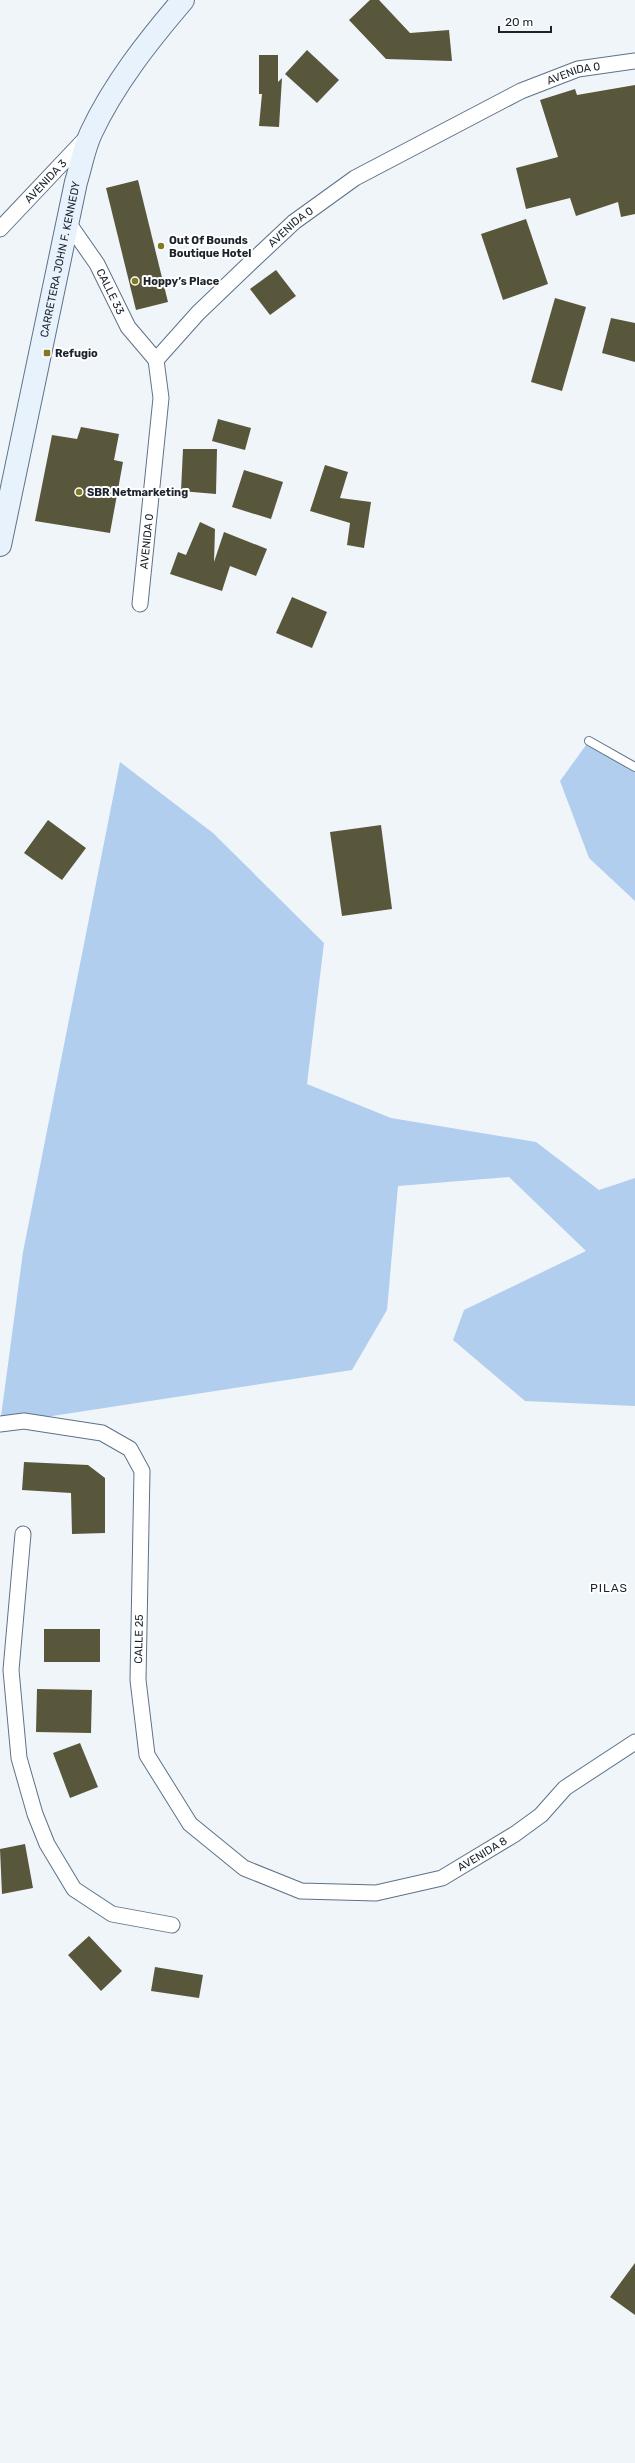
<svg xmlns="http://www.w3.org/2000/svg" width="635" height="2463" font-family="Rubik,sans-serif">
  <rect width="100%" height="100%" fill="#f0f5fa"/>
  <g fill="#b2ceee">
    <polygon points="589,741 635,767 635,901 589,858 560,781"/>
    <polygon points="120,762 213,833 324,943 307,1084 391,1118 536,1142 599,1190 635,1178 635,1406 525,1401 453,1340 464,1310 586,1251 509,1177 398,1186 387,1310 352,1370 0,1424 23,1252"/>
  </g>
  <g fill="#59573b">
    <polygon points="370,0 379,0 410,33 449,30 452,61 386,59 349,20"/>
    <polygon points="307,50 339,80 317,103 285,74"/>
    <polygon points="259,55 278,55 278,82 282,78 279,127 259,126 262,94 259,94"/>
    <polygon points="635,85 635,214 621,217 618,202 576,216 570,198 526,209 516,168 558,157 540,100 575,89 577,95"/>
    <polygon points="138,180 168,302 136,310 106,188"/>
    <polygon points="526,219 548,284 503,300 481,234"/>
    <polygon points="276,270 296,296 270,315 250,289"/>
    <polygon points="555,298 586,307 562,391 531,382"/>
    <polygon points="611,318 635,323 635,362 602,353"/>
    <polygon points="218,419 251,428 245,450 212,441"/>
    <polygon points="81,427 119,434 114,460 123,462 110,533 35,521 52,435 77,439"/>
    <polygon points="183,449 217,449 216,494 181,491"/>
    <polygon points="325,465 348,472 340,498 371,502 364,548 347,545 350,523 310,511"/>
    <polygon points="244,470 283,482 271,519 232,507"/>
    <polygon points="200,522 215,529 214,562 224,532 267,549 256,576 230,566 222,591 170,574 178,552 186,555"/>
    <polygon points="292,597 327,612 312,648 276,633"/>
    <polygon points="48,820 86,848 62,880 24,853"/>
    <polygon points="381,825 392,909 342,916 330,832"/>
    <polygon points="24,1462 88,1465 105,1478 105,1533 72,1534 71,1493 22,1490"/>
    <rect x="44" y="1629" width="56" height="33"/>
    <polygon points="37,1689 92,1690 91,1733 36,1732"/>
    <polygon points="80,1743 98,1787 70,1798 53,1753"/>
    <polygon points="25,1844 33,1888 2,1894 0,1849"/>
    <polygon points="89,1936 122,1971 101,1991 68,1955"/>
    <polygon points="155,1967 203,1975 199,1998 151,1991"/>
    <polygon points="635,2263 635,2315 610,2297"/>
  </g>
  <g fill="none" stroke-linecap="round" stroke-linejoin="round">
    <g stroke="#5d7288" stroke-width="10">
      <polyline id="service" points="589,741 635,767"/>
    </g>
    <g stroke="#5d7288" stroke-width="17">
      <g id="minor">
        <path id="s1" d="M67,221L97,264L128,327L156,360"/>
        <path id="s2" d="M0,229L86,138"/>
        <path id="s3" d="M140,604L161,398L156,360L198,313L246,267L294,222L355,178L521,91L578,69L635,61"/>
        <path id="s4" d="M0,1424L24,1421L102,1433L130,1449L142,1471L138,1680L147,1755L190,1824L244,1868L301,1891L376,1893L442,1878L515,1834L541,1815L565,1788L635,1742"/>
        <polyline points="23,1534 11,1670 19,1758 35,1814 47,1844 74,1889 112,1914 172,1925"/>
      </g>
    </g>
    <g stroke="#5d7288" stroke-width="24">
      <g id="secondary">
        <path id="s5" d="M0,545L76,182C81,166 84,148 91,133C114,84 148,41 183,0"/>
      </g>
    </g>
    <use href="#service" stroke="#fff" stroke-width="8"/>
    <use href="#minor" stroke="#fff" stroke-width="15"/>
    <use href="#secondary" stroke="#e7f2fd" stroke-width="22"/>
  </g>
  <g fill="#807a20" stroke="#fff" stroke-width="1.5">
    <circle cx="161" cy="246" r="4"/>
    <circle cx="135" cy="281" r="4"/>
    <rect x="43" y="349" width="8" height="8" rx="2"/>
    <circle cx="79" cy="492" r="4"/>
  </g>
  <g text-anchor="middle" dominant-baseline="central" stroke-width="4" stroke-linejoin="round" paint-order="stroke">
    <g font-size="11" fill="#1b242d" stroke="#fff">
      <text stroke="none"><textPath href="#s3" startOffset="759">AVENIDA 0</textPath></text>
      <text stroke="none"><textPath href="#s2" startOffset="66">AVENIDA 3</textPath></text>
      <text stroke="none"><textPath href="#s3" startOffset="435">AVENIDA 0</textPath></text>
      <text stroke="none"><textPath href="#s5" startOffset="292">CARRETERA JOHN F. KENNEDY</textPath></text>
      <text stroke="none"><textPath href="#s1" startOffset="83">CALLE 33</textPath></text>
      <text stroke="none"><textPath href="#s3" startOffset="63">AVENIDA 0</textPath></text>
      <text transform="translate(139 1639) rotate(-89)">CALLE 25</text>
      <text stroke="none"><textPath href="#s4" startOffset="847">AVENIDA 8</textPath></text>
    </g>
    <g font-size="11" font-weight="bold" fill="#1b242d" stroke="#fff" text-anchor="start">
      <text x="169" y="240">Out Of Bounds<tspan x="169" dy="13">Boutique Hotel</tspan></text>
      <text x="143" y="281">Hoppy’s Place</text>
      <text x="55" y="353">Refugio</text>
      <text x="87" y="492">SBR Netmarketing</text>
    </g>
    <g font-size="12" letter-spacing="1" fill="#1b242d" stroke="#fff">
      <text x="609" y="1588">PILAS</text>
    </g>
  </g>
  <path d="M499 26v6h52v-6" fill="none" stroke="#1b242d" stroke-width="2"/>
  <text x="505" y="26" font-size="12" fill="#1b242d" stroke="#ffffff" stroke-width="3" paint-order="stroke">20 m</text>
</svg>
